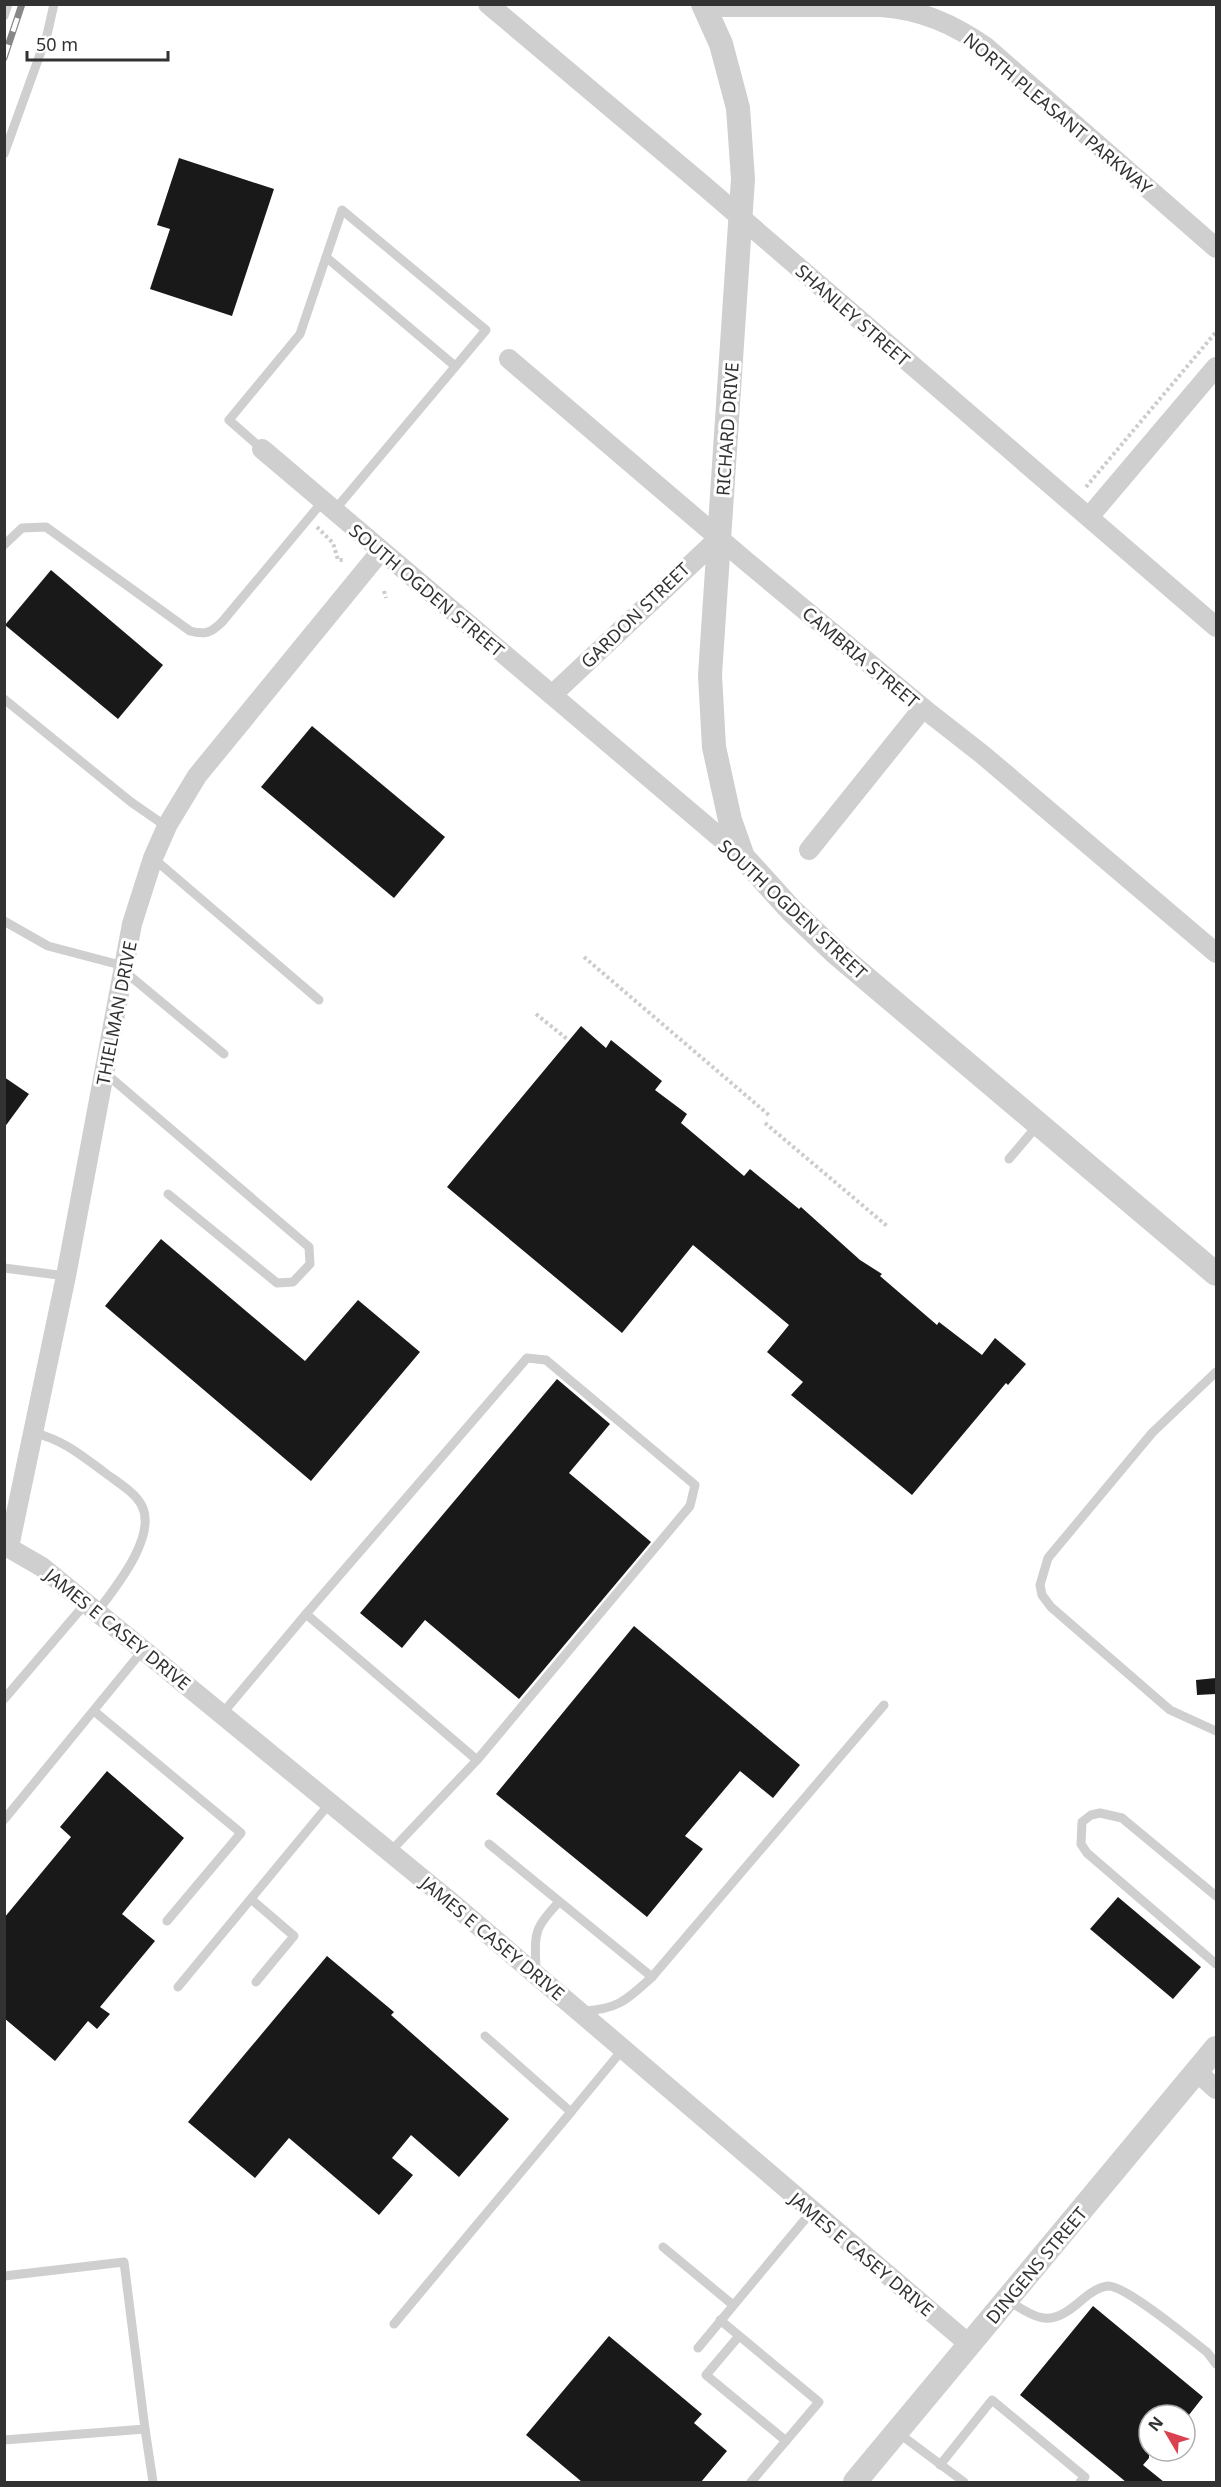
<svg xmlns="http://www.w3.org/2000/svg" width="1221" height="2487" font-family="'Noto Sans',sans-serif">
  <rect width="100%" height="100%" fill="#fff"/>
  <g fill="#191919">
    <polygon points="179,158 274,189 232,316 150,289 170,229 157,225"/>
    <polygon points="51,570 163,665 118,719 5,625"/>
    <polygon points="312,726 445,837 394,898 261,787"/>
    <polygon points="581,1026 606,1048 611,1040 662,1081 655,1090 687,1114 681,1123 744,1176 750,1169 799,1209 801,1207 860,1260 882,1274 880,1276 937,1325 939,1322 982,1355 995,1338 1026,1364 1008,1385 1006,1383 912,1495 791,1395 803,1382 767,1352 789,1325 693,1245 622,1333 447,1187"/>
    <polygon points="4,1077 29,1094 4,1128"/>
    <polygon points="161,1239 305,1361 358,1300 420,1352 311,1481 105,1306"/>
    <polygon points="557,1379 610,1424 569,1473 651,1542 519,1699 425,1620 402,1648 360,1613"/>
    <polygon points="634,1626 800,1765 773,1798 740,1771 685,1836 703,1849 647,1917 496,1794"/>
    <polygon points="1216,1678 1216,1694 1197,1695 1196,1680"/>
    <polygon points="107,1771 184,1838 122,1914 155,1941 100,2007 110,2014 97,2029 88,2021 55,2061 4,2018 4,1918 71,1837 60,1827"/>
    <polygon points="1118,1897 1201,1967 1173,1999 1090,1929"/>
    <polygon points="327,1956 394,2012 391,2015 509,2119 459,2177 411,2135 392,2158 413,2175 379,2215 289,2138 255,2178 188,2122"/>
    <polygon points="1093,2306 1203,2397 1185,2420 1185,2414 1149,2415 1149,2458 1143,2465 1164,2482 1126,2482 1020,2395"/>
    <polygon points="609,2336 702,2414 694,2423 727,2451 701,2482 582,2482 526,2435"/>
  </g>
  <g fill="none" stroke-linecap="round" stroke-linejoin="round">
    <g stroke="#ccc" stroke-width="4" stroke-dasharray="3 3" stroke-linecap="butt">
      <polyline points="1086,487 1216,332"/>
      <polyline points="317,527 333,543 338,560 345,560"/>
      <polyline points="384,591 386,598"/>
      <polyline points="584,957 770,1116"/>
      <polyline points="536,1014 567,1039"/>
      <polyline points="765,1123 887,1226"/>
    </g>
    <g stroke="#cfcfcf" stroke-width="9">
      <polyline points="4,16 8,4"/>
      <polyline points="4,154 47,35 54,4"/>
      <polyline points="326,257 455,366"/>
      <polyline points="262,449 229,420 300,334 342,210 486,330 334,511"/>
      <path d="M4,545L22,528L46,527L190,631C205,635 211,633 222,622L323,501"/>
      <polyline points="4,699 131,802 167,827"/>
      <polyline points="153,858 319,1000"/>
      <polyline points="4,921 48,946 124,966"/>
      <polyline points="124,971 224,1054"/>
      <polyline points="104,1072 309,1247 310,1264 293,1282 277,1283 168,1194"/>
      <polyline points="1009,1159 1037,1126"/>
      <polyline points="4,1268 66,1276"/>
      <polyline points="1216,1372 1152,1433 1048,1558 1040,1585 1042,1595 1051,1607 1170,1710 1216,1731"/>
      <path d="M33,1432C66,1442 77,1452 104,1472C117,1482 135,1492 142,1506C157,1537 115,1588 97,1612"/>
      <polyline points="306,1614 527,1358 546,1360 695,1485 690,1506 477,1760"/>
      <polyline points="4,1699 86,1603"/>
      <polyline points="94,1711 241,1833 167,1921"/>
      <polyline points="222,1714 306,1614 477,1760 390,1852"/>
      <polyline points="4,1820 143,1650"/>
      <polyline points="489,1844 652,1977 884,1705"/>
      <polyline points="1216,1896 1122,1818 1100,1813 1091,1815 1082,1822 1081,1844 1087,1853 1216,1964"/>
      <polyline points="251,1899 294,1936 256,1982"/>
      <path d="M536,1972C535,1934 532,1930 559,1902"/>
      <polyline points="178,1987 330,1803"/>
      <path d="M582,2011C617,2010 627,2000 652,1977"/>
      <polyline points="485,2036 571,2112 623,2049"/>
      <polyline points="663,2247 733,2305"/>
      <polyline points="4,2276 124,2262 145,2429 4,2440"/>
      <path d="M1007,2300C1042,2322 1051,2327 1083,2299C1090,2293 1098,2287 1108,2286C1125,2285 1190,2339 1207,2352L1216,2364"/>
      <polyline points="720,2320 819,2402 751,2482"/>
      <polyline points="394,2324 571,2112"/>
      <polyline points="739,2336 706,2375 786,2441"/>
      <polyline points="698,2348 812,2211"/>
      <polyline points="145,2429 153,2482"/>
      <polyline points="897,2432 964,2482"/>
      <polyline points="940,2465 992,2400 1085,2477 1080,2482"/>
    </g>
    <g stroke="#cfcfcf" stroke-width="20">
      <polyline points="488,4 703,185 1216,627"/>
      <path d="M704,7H881C922,10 953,24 986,47L1216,248"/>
      <polyline points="509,359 747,562 923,708 983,755 1216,953"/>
      <polyline points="262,449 743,857"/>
      <polyline points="1089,517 1216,367"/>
      <polyline points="552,695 720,537"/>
      <polyline points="809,850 923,708"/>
      <polyline points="4,1545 42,1567 452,1903 970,2345"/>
      <polyline points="9,1547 66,1276 132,924 153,858 168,824 197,776 381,551"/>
      <polyline points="1197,2072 1216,2089"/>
    </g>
    <g stroke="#cfcfcf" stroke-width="24">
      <polyline points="703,4 721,44 738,108 743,179 710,675 714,747 730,820 743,857 791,910 836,953 1216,1274"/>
      <polyline points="855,2482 1216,2048"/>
    </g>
    <g stroke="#878787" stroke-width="7">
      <polyline id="rail" points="4,58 22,4"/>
    </g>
    <use href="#rail" stroke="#fff" stroke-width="4.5" stroke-dasharray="14" stroke-linecap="butt"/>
  </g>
  <g text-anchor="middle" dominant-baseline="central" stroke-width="6" stroke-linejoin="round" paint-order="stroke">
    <g font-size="18" fill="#323232" stroke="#fff">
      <text transform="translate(1058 113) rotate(40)">NORTH PLEASANT PARKWAY</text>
      <text transform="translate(853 315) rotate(41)">SHANLEY STREET</text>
      <text transform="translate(727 429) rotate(-86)">RICHARD DRIVE</text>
      <text transform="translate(427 590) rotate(40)">SOUTH OGDEN STREET</text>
      <text transform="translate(635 615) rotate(-44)">GARDON STREET</text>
      <text transform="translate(861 657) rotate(40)">CAMBRIA STREET</text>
      <text transform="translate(793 909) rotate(43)">SOUTH OGDEN STREET</text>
      <text transform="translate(116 1013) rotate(-79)">THIELMAN DRIVE</text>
      <text transform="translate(118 1629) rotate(39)">JAMES E CASEY DRIVE</text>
      <text transform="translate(493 1938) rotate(40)">JAMES E CASEY DRIVE</text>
      <text transform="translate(862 2254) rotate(40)">JAMES E CASEY DRIVE</text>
      <text transform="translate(1036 2265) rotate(-50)">DINGENS STREET</text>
    </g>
  </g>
  <rect width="1221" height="2487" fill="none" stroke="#323232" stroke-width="12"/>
  <g transform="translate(1167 2433) rotate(309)"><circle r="28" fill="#ffffff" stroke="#adadad" stroke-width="1.5"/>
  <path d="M0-4.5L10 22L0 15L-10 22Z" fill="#db4250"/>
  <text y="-9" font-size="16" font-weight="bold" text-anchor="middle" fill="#323232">N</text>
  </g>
  <path d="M27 51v9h141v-9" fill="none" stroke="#323232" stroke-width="3"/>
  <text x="36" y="51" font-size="18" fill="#323232" stroke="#ffffff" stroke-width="4.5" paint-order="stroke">50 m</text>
</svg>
